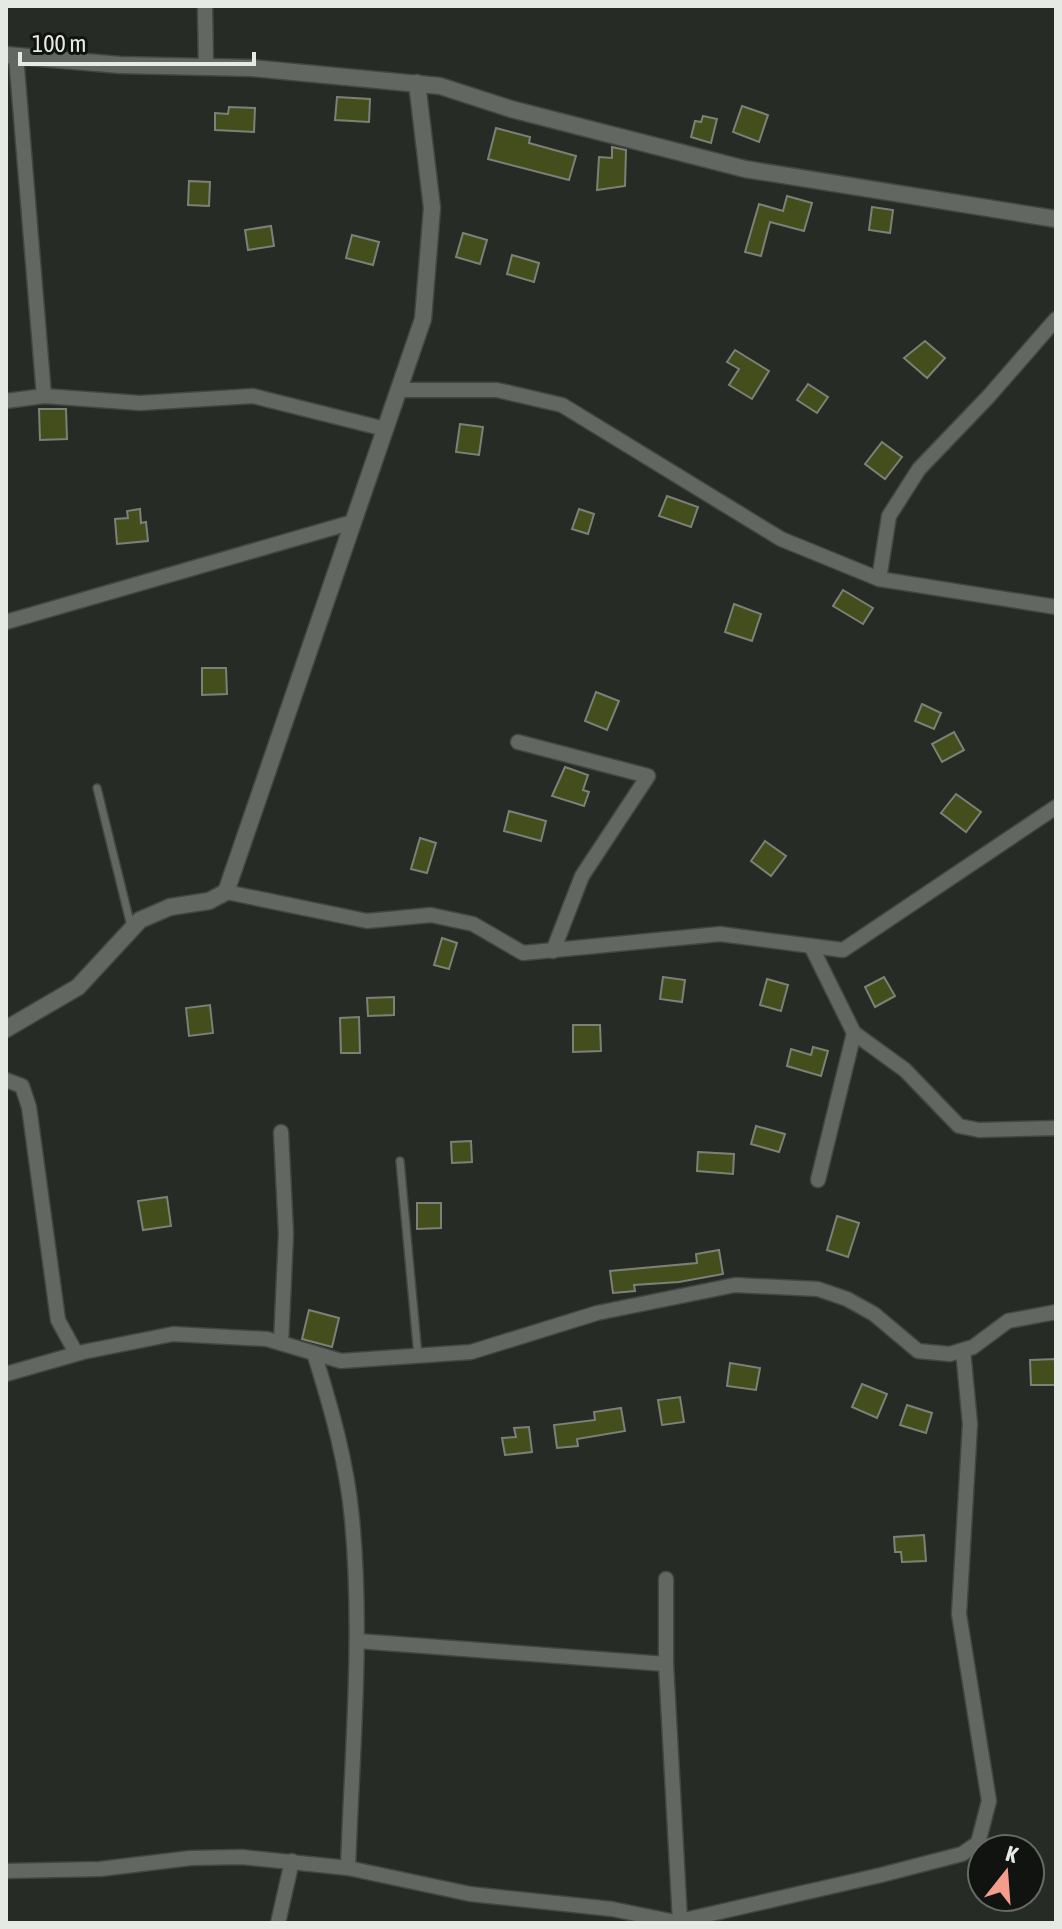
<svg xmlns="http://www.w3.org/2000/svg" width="1062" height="1929" font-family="'Asap Condensed',sans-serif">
  <rect width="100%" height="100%" fill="#262b25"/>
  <g fill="#444e1d" stroke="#7d8077" stroke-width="2">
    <polygon points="337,97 370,99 369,122 335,120"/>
    <polygon points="742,106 768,115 759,142 733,132"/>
    <polygon points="229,107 255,108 254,132 215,130 215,113 228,114"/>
    <polygon points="703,116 717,119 711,143 691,137 695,121 701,122"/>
    <polygon points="496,128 530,137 529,143 576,156 569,180 488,159"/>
    <polygon points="612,147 626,150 625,186 597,190 599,157 612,158"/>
    <polygon points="189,181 210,182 209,206 188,205"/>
    <polygon points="787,196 812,203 804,231 770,222 761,256 745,252 759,204 783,211"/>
    <polygon points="872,207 893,210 890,233 869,230"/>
    <polygon points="271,226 274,246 248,250 245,230"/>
    <polygon points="463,233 487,240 480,264 456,257"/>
    <polygon points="352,235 379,242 373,265 346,258"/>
    <polygon points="512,255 539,263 534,282 507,274"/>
    <polygon points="925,341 945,358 927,378 904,358"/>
    <polygon points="735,350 769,371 752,399 729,385 739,369 727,362"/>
    <polygon points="808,384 828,397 817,413 797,400"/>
    <polygon points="39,409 66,409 67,439 40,440"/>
    <polygon points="460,424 483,427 479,455 456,452"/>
    <polygon points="882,442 902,457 885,479 865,464"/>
    <polygon points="667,496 698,507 691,527 659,516"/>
    <polygon points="140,509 141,523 146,522 148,541 117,544 115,519 128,518 127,511"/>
    <polygon points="579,509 594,514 588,534 572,529"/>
    <polygon points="843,590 873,608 863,624 833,606"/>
    <polygon points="734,604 761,614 752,641 725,632"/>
    <polygon points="202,668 226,668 227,694 202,695"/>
    <polygon points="596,692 619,701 607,730 585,721"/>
    <polygon points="922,704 941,713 934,729 915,721"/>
    <polygon points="954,732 964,750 942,762 932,744"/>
    <polygon points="565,767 588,775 583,790 589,792 584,806 552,796"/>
    <polygon points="956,794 981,812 966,832 941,813"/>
    <polygon points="509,811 546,821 541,841 504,831"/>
    <polygon points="420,838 436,843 427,873 411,869"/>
    <polygon points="765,841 786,856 771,876 751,861"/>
    <polygon points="442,938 457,943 449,969 434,965"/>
    <polygon points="663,977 685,980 682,1002 660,999"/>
    <polygon points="884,977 895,996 875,1007 865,987"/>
    <polygon points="767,979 788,985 781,1011 760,1005"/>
    <polygon points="394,997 394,1015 368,1016 367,998"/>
    <polygon points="210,1005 213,1033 189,1036 186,1008"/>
    <polygon points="359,1017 360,1053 341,1053 340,1018"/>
    <polygon points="573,1025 600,1025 601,1051 573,1052"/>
    <polygon points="813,1047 828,1051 821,1076 787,1066 791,1049 811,1055"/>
    <polygon points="756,1126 785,1134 779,1152 751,1144"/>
    <polygon points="471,1141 472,1162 452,1163 451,1142"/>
    <polygon points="698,1152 734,1154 733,1174 697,1171"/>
    <polygon points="167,1197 171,1226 143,1230 138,1201"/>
    <polygon points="417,1203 441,1203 441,1228 417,1229"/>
    <polygon points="837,1216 859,1223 848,1257 827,1250"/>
    <polygon points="719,1250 723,1274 679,1282 634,1285 635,1291 613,1293 610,1271 697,1263 696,1254"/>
    <polygon points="309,1310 339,1318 332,1347 302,1339"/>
    <polygon points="1056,1359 1056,1385 1031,1385 1030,1360"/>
    <polygon points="730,1363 760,1368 756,1390 727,1386"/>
    <polygon points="862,1384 887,1394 877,1418 852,1407"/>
    <polygon points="680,1397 684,1422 662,1425 658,1400"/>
    <polygon points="907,1405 932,1413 926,1433 900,1425"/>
    <polygon points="621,1408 625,1431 577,1439 578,1446 557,1448 554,1425 595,1420 594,1412"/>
    <polygon points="529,1427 532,1452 505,1455 502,1438 516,1437 514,1428"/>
    <polygon points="924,1535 926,1561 902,1562 901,1552 895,1552 894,1537"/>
  </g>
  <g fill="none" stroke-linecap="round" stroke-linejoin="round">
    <g stroke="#434742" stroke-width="10">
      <g id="service">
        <polyline points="97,788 131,926"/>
        <polyline points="400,1161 418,1356"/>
      </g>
    </g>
    <g stroke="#434742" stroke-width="17">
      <g id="minor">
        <polyline points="205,6 206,67"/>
        <polyline points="16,56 44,396"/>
        <polyline points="399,390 497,390 562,405 781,539 879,579 1056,607"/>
        <polyline points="6,401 44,396 140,403 253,396 385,429"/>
        <polyline points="879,579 889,516 919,469 989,396 1056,319"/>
        <polyline points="6,622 353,522"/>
        <polyline points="518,742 648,776 582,876 553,951"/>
        <polyline points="226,892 367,921 431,915 473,924 523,953 720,934 843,950 1056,807"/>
        <polyline points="811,946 854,1033 905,1070 959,1126 979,1130 1056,1128"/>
        <polyline points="6,1080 22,1086 29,1107 58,1320 76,1353"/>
        <polyline points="818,1180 854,1033"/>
        <polyline points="281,1343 286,1234 281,1132"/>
        <path d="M314,1353C331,1407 347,1463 352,1519C363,1635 352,1752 348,1868L470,1894L612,1909L680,1923"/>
        <polyline points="6,1374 83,1352 173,1334 267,1339 341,1361 471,1352 597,1313 735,1285 818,1289 847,1299 874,1314 918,1351 950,1354 973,1347 1008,1321 1056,1312"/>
        <polyline points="666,1579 666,1664 680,1921 881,1875 962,1854 978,1843 989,1801 959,1614 970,1424 963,1350"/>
        <polyline points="357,1641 666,1664"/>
        <polyline points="6,1871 100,1869 191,1858 242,1857 348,1868"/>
        <polyline points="278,1923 292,1861"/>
      </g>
    </g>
    <g stroke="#434742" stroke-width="19">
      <g id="tertiary">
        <polyline points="6,55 120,65 251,68 440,86 511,109 745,169 1056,219"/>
        <polyline points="6,1029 78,987 140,920 170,907 209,901 226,892 423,319 432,208 417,83"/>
      </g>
    </g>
    <use href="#service" stroke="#626861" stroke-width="7"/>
    <use href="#minor" stroke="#626861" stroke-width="14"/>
    <use href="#tertiary" stroke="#626861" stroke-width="16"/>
  </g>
  <rect width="1062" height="1929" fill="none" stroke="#e6eae5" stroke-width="16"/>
  <g transform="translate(1006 1873) rotate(17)"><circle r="38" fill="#111310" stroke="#666965" stroke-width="2"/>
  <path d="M0-6L14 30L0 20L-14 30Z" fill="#f49d8d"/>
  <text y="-12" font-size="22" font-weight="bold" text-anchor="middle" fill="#e6eae5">K</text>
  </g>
  <path d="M20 52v12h234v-12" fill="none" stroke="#e6eae5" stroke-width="4"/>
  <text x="32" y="52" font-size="24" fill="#e6eae5" stroke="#111310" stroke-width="6" paint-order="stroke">100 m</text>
</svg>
